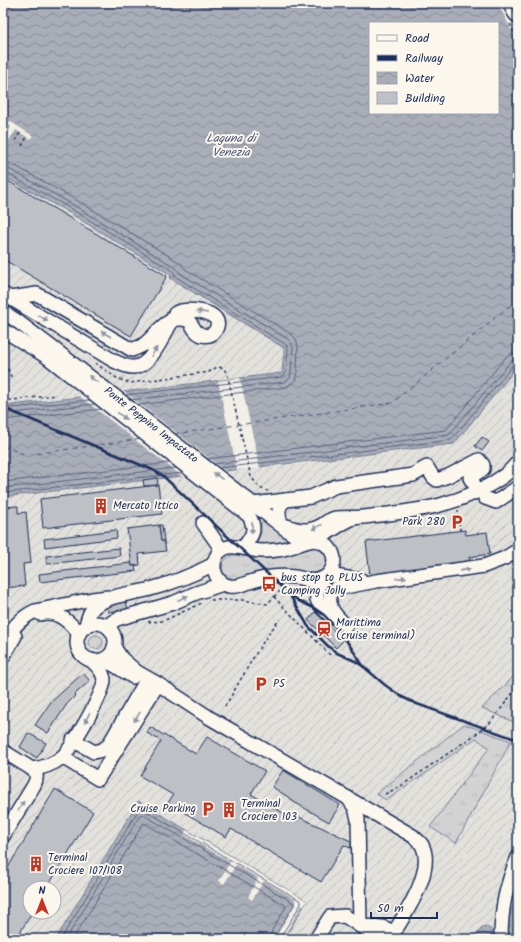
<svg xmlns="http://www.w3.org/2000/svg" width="521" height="942" font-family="Kalam,sans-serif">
  <defs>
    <pattern id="industrial-furrows" width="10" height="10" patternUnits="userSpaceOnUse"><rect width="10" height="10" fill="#e2e1dc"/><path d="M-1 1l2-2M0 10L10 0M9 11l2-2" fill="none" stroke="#c1c1bf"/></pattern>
    <pattern id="grass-tufts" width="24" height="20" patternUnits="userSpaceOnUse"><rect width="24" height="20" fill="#d2d3d2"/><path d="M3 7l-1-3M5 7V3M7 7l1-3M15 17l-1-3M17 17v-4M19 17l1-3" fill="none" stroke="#b4b5b7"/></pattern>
    <pattern id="water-waves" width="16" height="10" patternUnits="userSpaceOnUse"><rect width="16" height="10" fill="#a9adb7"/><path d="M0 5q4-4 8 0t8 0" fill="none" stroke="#898d98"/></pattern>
  </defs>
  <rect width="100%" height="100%" fill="#f2efe6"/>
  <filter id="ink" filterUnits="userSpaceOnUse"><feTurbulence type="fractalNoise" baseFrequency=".025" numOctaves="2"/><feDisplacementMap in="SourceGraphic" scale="8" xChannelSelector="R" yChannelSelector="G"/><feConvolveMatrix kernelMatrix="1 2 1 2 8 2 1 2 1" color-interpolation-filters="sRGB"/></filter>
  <g filter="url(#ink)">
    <g fill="url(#industrial-furrows)" fill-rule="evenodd">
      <polygon points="3,176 66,211 171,275 171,278 284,347 282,373 3,406"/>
      <path d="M518,366V901L493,932L482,927L475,939H284L307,901L138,801L56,939H3V497L454,444ZM30,888H54V912H30Z"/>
    </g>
    <g fill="url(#grass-tufts)" stroke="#768198">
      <polygon points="264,519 291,540 275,543 256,544 261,533 261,523"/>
      <path d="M314,547H318V549C330,555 329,569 316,572L315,574C288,567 262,569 237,580L236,579C225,578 218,570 225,560C228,557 231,556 234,554C267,562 282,559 314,547Z"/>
      <circle cx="96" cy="642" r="7"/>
      <polygon points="518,672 518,724 482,708"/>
      <polygon points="464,724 511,741 456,843 430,827 489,748 476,738 390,798 386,800 376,794"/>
    </g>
    <g fill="url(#water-waves)" stroke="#707b93" fill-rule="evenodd">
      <path d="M3,3H518V366L454,444L3,497V406L282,373L284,348L170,278L171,275L66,211L3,176ZM370,23H498V113H370Z"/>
      <polygon points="138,801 307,901 284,939 56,939"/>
      <polygon points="518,901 518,939 475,939 482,927 486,926 494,932"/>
    </g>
    <g fill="#f2efe6">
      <polygon points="497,3 518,3 518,44 506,19"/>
      <polygon points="3,117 33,136 30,139 16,130 3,149 3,140 11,127 3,122"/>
      <polygon points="240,378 260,468 237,470 218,381"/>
      <polygon points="122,390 228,473 184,478 78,395"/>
      <polygon points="186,830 307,901 304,906 302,905 282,939 274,939 295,904 295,899 264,881 252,900 248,897 258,878 236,865 224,884 219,881 230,862 184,835"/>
      <polygon points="518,900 518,939 512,939 513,907"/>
    </g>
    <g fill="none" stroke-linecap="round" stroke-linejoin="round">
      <g stroke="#546182" stroke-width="1">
        <polyline points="3,162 12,164 73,198 179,262 185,269 291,334 296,339 298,345 297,373 295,381 287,387 138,405"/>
        <polyline points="3,168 9,169 70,203 175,267 181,274 288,339 291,343 293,347 291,373 290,378 285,382 131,400"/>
        <polyline points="3,173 6,173 68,207 173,271 176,277 285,344 288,347 286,373 283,377 126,395"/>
        <polyline points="3,409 89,400"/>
        <polyline points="3,414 95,404"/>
        <polyline points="3,420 101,409"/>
        <polyline points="207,459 446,430 505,358 512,353 518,353"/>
        <polyline points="214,464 449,435 510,362 514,359 518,359"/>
        <polyline points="220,468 451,440 513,365 518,364"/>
        <polyline points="3,482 169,463"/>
        <polyline points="3,488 176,468"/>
        <polyline points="3,493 182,473"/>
        <polyline points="61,939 139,809 141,808 301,901 301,904 281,936 281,939"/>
        <polyline points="66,939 140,815 142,814 294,903 294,905 277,933 276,939"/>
        <polyline points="73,939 143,824 144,823 285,905 286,907 272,930 270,939"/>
      </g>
      <g stroke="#465579" stroke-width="1" stroke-dasharray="5 4" stroke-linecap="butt">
        <polyline points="174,434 392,403 518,299"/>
        <polyline points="3,446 26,455 141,439"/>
        <polyline points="507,936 518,922"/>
        <polyline points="517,939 518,937"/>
      </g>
    </g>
    <g fill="#bdc0c4" stroke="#1b2f5e">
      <polygon points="8,181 167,276 131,336 3,259 3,190"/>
      <polygon points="482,437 489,442 482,451 475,446"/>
      <polygon points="157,478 158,485 144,486 143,480"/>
      <polygon points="158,485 162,514 43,528 40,499"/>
      <polygon points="18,506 18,513 26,512 31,563 23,564 25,586 3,588 3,507"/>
      <polygon points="159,525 161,541 164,541 166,551 139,554 140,565 132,566 127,529"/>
      <polygon points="159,525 162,525 164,541 161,541"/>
      <polygon points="116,530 117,538 45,547 44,539"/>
      <polygon points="465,530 466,535 487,532 490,554 469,557 470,562 370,575 366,542"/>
      <polygon points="119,548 120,556 47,564 46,556"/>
      <polygon points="131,563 132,566 135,566 136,571 40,582 39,574"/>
      <polygon points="126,602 128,609 108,612 107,606"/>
      <polygon points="315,612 344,640 336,648 308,620"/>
      <polygon points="83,673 90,681 75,694 76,695 67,704 48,733 35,725 50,703"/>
      <polygon points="150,727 196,754 207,737 265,771 251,794 297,821 299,817 353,842 350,848 344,845 321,882 231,829 226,837 168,803 173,795 140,776 161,741 147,733"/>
      <polygon points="28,733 46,743 37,758 20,747"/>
      <polygon points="283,770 340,805 329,822 292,801 293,800 272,787"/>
      <polygon points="55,789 93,812 47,888 30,888 30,912 32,912 17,938 3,939 3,876"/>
    </g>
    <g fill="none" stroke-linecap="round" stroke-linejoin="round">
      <g stroke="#1b2f5e" stroke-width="16">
        <g id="minor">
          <path d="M3,294L10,298L114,361C119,363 126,367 132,367C150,369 164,334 172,321C173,318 173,314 176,313C184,307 228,310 215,331C211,337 201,337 196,331C193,328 192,324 189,321C186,319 183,319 180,319C163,319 156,336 143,345C140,347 136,348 132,350L37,294L10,298"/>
          <polyline points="3,312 17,321 54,349 288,531 302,540 307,541"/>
          <path d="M3,330L47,357L249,516C257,530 252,536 243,548"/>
          <polyline points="485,498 496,502 518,487"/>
          <polyline points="286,500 311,497 336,486 413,475 427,467 433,477 437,480 448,476 479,460 483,465 483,469 470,478 474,484"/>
          <path d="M253,504L286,500C277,505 278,514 281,523"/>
          <polyline points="203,523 222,550"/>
          <path d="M287,526C300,531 310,532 322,525C327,522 330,519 336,518C345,517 354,518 363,517C415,511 461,507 505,475C510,471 514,466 518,462"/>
          <path d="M315,540C327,542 337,553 333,566C331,573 326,578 319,580C311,582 303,578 295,577C287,576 279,576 271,577C265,578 258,579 253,581C245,583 238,588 229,586C223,585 218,580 216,575C213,569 213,563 216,557C223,541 240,548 253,550C261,552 269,551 277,550C291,549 302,541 315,540Z"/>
          <path d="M315,540C329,534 340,523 354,518"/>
          <polyline points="328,575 361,580"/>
          <path d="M321,579C312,602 317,602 333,618"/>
          <path d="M40,614C56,609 70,622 79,634"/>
          <circle cx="96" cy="642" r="19"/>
          <path d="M346,626C336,615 328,610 330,595L335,589L376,581L484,566L505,558L518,550"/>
          <path d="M86,627C87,620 89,612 94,607C109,595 130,594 147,590C170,584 193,575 214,564"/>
          <polyline points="109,628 112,622 117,619 173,603 196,593 223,584"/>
          <path d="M3,643C11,630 20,618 35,611L92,599L108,597"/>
          <path d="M114,647L122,659L137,672L158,684L210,718L413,836C416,839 420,842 422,845C436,871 403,917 390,939"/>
          <polyline points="3,657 15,636"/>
          <polyline points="101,660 114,665 133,677"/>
          <polyline points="73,740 94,752 102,750 108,746 144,684"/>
          <path d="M3,751L32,769C38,774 37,779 34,785L3,836"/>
          <polyline points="62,757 98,779 158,684"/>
          <path d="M32,769C43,768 52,765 61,758C71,750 104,693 104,680C103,671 97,666 91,660"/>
          <polyline points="348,798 355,808 358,819 360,926 382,927 394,932"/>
          <polyline points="316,939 330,917 345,916 360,926"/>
          <polyline points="365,939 371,936 387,939"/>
          <path d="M501,939C501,909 506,885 518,857"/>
        </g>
      </g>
      <g stroke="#1b2f5e" stroke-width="23">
        <polyline id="highway" points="513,3 518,12"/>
      </g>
      <g stroke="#1b2f5e" stroke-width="1.5" stroke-dasharray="3 3" stroke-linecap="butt">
        <polyline points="510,24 518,42"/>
        <polyline points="3,130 7,124"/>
        <polyline points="15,141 20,133"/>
        <polyline points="22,146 27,137"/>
        <polyline points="95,363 118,379 130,383 209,372 217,367 223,368 227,373 251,477 260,488 268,491"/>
        <polyline points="3,367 7,367 12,379"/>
        <polyline points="3,401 57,395"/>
        <polyline points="458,510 460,530"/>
        <polyline points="516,564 518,572"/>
        <polyline points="274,597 279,592 306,592"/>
        <polyline points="211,600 243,600 267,604 274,597 331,656"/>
        <polyline points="148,622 163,621 202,603"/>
        <path d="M225,706C243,677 258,646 280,619"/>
        <polyline points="385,794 401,786 476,734 491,722 518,686"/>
      </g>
      <use href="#minor" stroke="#fbf7ec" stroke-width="13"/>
      <use href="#highway" stroke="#fbf7ec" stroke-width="20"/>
      <polyline stroke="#1b2f5e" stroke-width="1" points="510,3 518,18"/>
      <g stroke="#1b2f5e" stroke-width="2.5">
        <polyline points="3,408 153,470 163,476 288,593 299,601 314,608 324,615 342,634 364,667"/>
        <polyline points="291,597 308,626 329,647 337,653 355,661 364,667 385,685 402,697 417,704 518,740"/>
        <polyline points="516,902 518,877"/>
        <polyline points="515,939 516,900"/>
      </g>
    </g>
    <defs><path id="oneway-solid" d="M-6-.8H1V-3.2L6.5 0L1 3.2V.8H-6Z"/></defs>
    <g fill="#8b93a5">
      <use href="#oneway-solid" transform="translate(202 312) rotate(-171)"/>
      <use href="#oneway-solid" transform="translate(43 318) rotate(31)"/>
      <use href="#oneway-solid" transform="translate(106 334) rotate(-150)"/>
      <use href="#oneway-solid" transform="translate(154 352) rotate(-59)"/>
      <use href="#oneway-solid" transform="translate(93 379) rotate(-142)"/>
      <use href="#oneway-solid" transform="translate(122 416) rotate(38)"/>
      <use href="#oneway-solid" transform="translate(218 476) rotate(-142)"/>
      <use href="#oneway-solid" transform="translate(317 527) rotate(154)"/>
      <use href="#oneway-solid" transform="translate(252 528) rotate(91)"/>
      <use href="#oneway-solid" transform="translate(465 570) rotate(-8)"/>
      <use href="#oneway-solid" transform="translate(401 578) rotate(-7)"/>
      <use href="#oneway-solid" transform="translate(183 598) rotate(-24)"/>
      <use href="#oneway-solid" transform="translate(137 717) rotate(122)"/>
      <use href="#oneway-solid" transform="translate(87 718) rotate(118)"/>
      <use href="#oneway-solid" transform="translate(21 806) rotate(-59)"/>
    </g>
  </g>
  <defs>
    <g id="building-bare" transform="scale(1.2)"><path d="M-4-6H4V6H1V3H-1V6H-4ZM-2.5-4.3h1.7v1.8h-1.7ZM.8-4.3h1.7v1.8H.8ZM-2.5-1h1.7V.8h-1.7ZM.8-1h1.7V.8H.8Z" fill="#c8321e" stroke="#fbf7ec" stroke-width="2.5" paint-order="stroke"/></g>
    <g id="parking-bare" transform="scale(1.2)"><path d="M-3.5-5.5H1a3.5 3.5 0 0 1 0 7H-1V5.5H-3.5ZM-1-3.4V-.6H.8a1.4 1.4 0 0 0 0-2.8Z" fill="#c8321e" stroke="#fbf7ec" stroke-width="2.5" paint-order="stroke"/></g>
    <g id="bus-bare" transform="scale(1.2)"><path d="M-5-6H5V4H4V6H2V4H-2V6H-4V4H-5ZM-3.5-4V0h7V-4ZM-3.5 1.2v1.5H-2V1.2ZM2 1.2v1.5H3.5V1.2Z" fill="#c8321e" stroke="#fbf7ec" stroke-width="2.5" paint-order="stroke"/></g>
    <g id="station-bare" transform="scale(1.2)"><path d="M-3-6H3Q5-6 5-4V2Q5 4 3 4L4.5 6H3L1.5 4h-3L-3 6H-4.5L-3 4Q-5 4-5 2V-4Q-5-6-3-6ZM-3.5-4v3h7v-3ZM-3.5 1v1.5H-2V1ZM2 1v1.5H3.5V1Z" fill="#c8321e" stroke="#fbf7ec" stroke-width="2.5" paint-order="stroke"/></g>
  </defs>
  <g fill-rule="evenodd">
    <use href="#building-bare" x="101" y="506"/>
    <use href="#parking-bare" x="457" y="522"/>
    <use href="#bus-bare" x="269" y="584"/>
    <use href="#station-bare" x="324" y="629"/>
    <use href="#parking-bare" x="261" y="684"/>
    <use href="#parking-bare" x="208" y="809"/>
    <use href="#building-bare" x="229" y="810"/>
    <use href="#building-bare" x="36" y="864"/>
  </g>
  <g text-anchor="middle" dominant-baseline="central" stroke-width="4" stroke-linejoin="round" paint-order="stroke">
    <g font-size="11" fill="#1b2f5e" stroke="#fbf7ec">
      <text transform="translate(151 425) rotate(38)">Ponte Peppino Impastato</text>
    </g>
    <g font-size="11" fill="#1b2f5e" stroke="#fbf7ec" text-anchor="start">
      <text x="113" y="506">Mercato Ittico</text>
      <text x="445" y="522" text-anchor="end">Park 280</text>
      <text x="281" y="578">bus stop to PLUS<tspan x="281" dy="13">Camping Jolly</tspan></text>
      <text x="336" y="623">Marittima<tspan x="336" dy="13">(cruise terminal)</tspan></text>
      <text x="273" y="684">P5</text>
      <text x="241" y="804">Terminal<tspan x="241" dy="13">Crociere 103</tspan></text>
      <text x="196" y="809" text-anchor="end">Cruise Parking</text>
      <text x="48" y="858">Terminal<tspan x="48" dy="13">Crociere 107/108</tspan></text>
    </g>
    <g font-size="12" font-style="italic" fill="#465579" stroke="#fbf7ec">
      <text x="231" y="138">Laguna di<tspan x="231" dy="14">Venezia</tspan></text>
    </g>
  </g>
  <rect width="521" height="942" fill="none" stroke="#fbf7ec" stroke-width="16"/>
  <rect x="8" y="8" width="505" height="926" fill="none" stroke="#1b2f5e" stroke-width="1.5" filter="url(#ink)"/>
  <rect x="369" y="22" width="130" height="92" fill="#fbf7ec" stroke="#a1a7b3"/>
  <rect x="377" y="35" width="20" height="6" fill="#fbf7ec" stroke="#a1a7b3"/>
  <text x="405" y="42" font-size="12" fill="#1b2f5e">Road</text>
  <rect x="377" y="55" width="20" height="6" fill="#1b2f5e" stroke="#a1a7b3"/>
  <text x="405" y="62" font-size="12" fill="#1b2f5e">Railway</text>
  <rect x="377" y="72" width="20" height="12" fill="url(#water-waves)" stroke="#a1a7b3"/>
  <text x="405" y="82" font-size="12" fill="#1b2f5e">Water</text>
  <rect x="377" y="92" width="20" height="12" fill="#bdc0c4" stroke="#a1a7b3"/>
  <text x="405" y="102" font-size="12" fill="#1b2f5e">Building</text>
  <g transform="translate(42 900)"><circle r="19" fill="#fbf7ec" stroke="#a1a7b3"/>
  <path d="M0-3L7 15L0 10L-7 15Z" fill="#c8321e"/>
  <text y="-6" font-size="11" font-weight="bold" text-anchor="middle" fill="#1b2f5e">N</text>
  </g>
  <path d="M371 912v6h66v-6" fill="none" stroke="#1b2f5e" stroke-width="2"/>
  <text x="377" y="912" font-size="12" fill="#1b2f5e" stroke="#fbf7ec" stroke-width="3" paint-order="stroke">50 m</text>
</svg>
